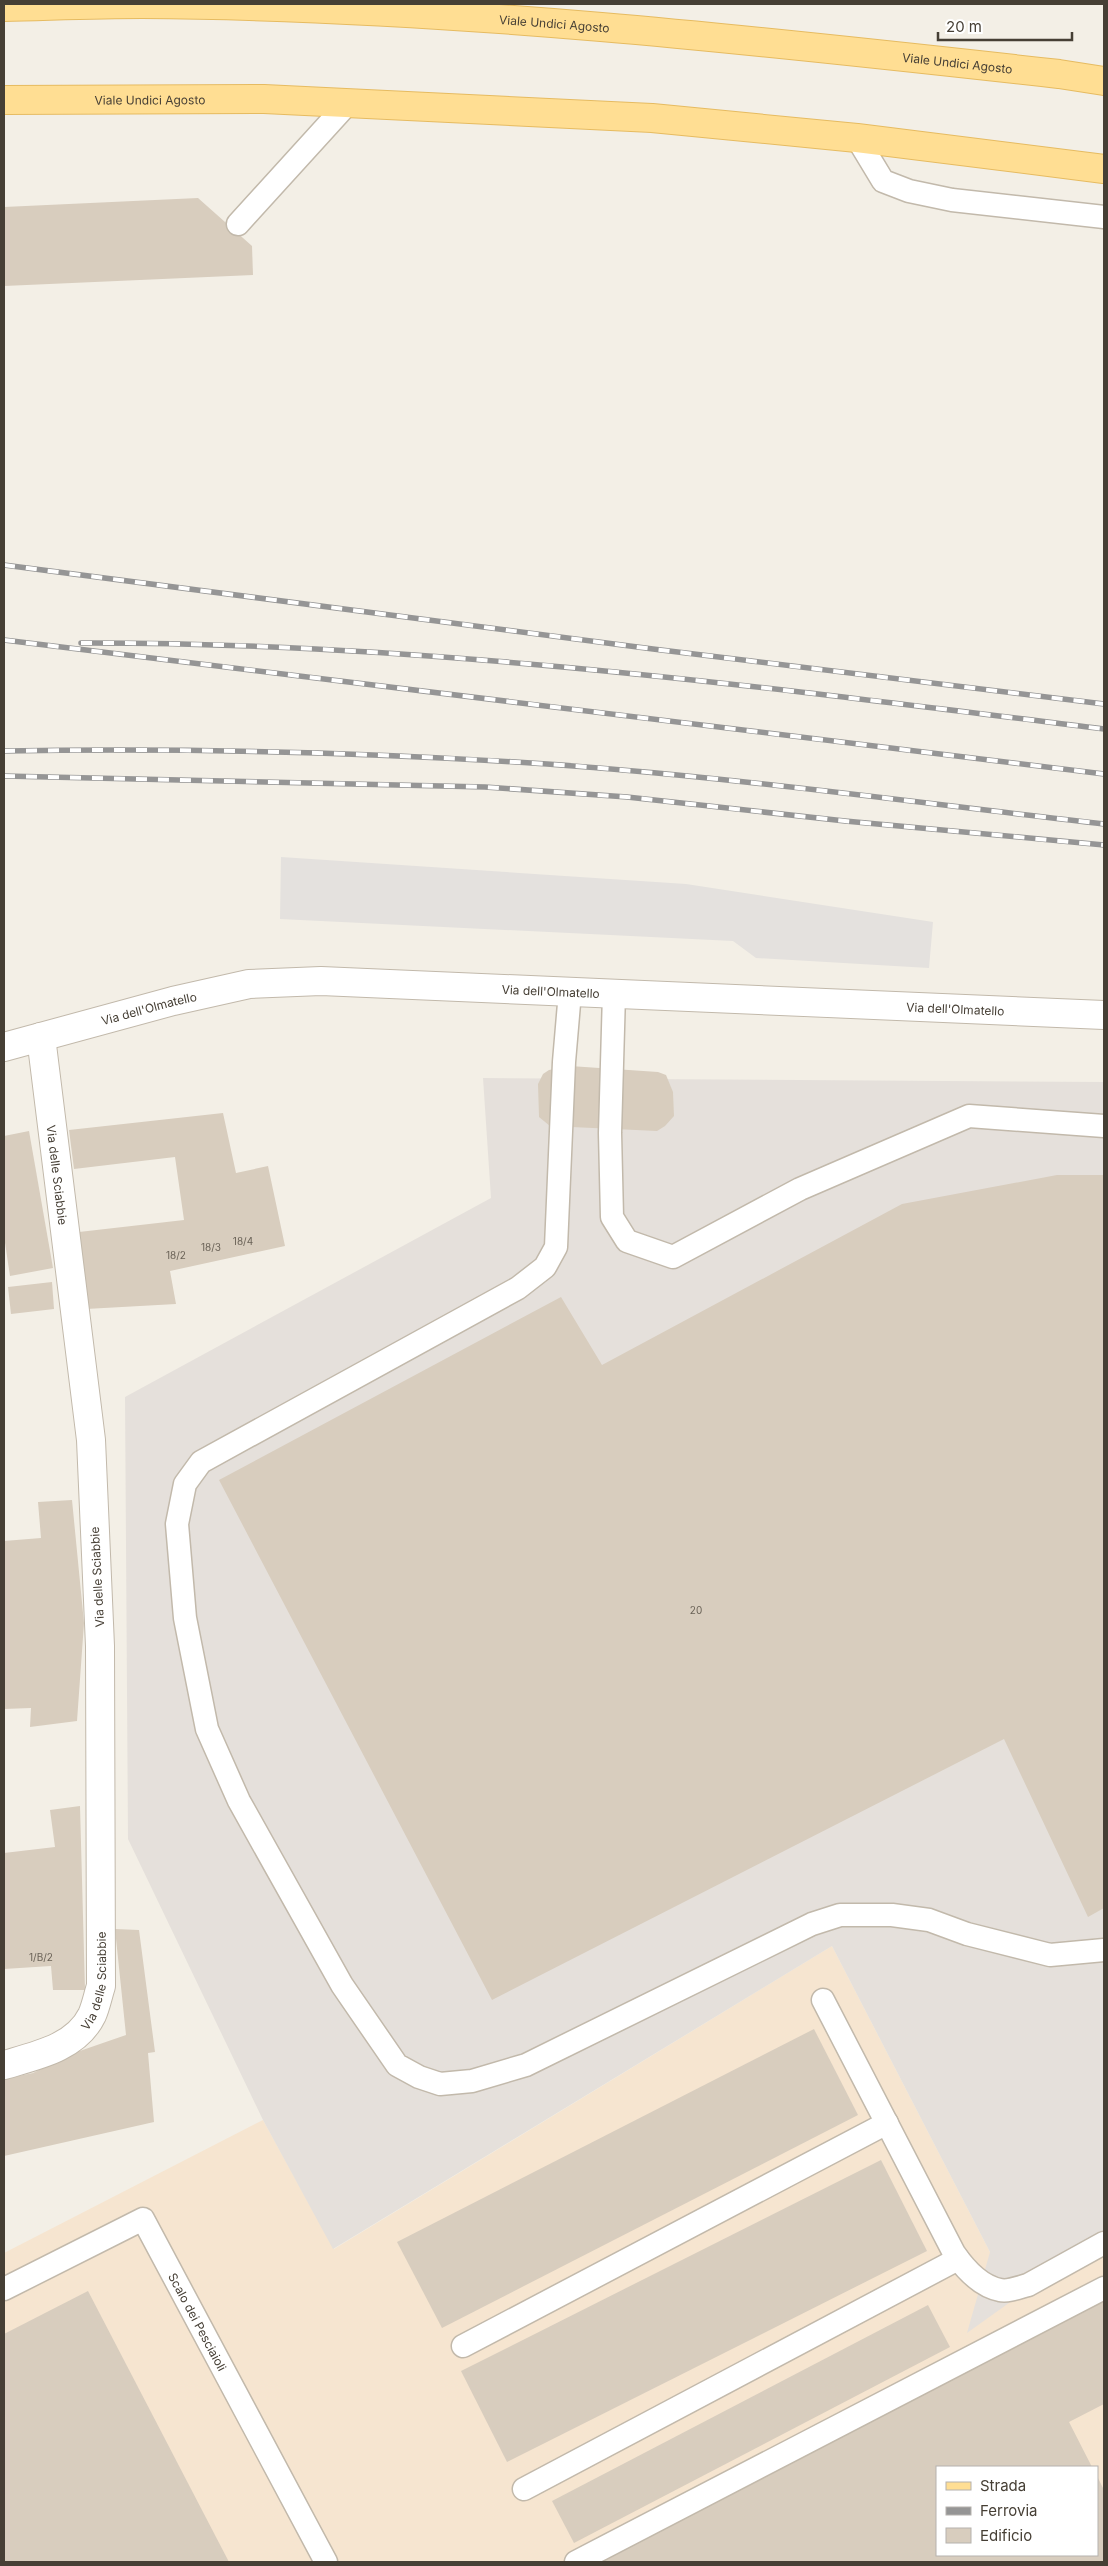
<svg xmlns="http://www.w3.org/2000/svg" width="1108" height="2566" font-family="Inter,sans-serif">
  <rect width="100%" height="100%" fill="#f3efe6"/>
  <path fill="#f6e5d0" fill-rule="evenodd" d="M832,1946L990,2252L1104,2219V2562H4V2253L263,2120L334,2249ZM937,2467H1097V2555H937Z"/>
  <polygon fill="#e5e0db" points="483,1078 1104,1082 1104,2235 967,2333 990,2252 832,1946 333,2249 263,2120 128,1839 125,1397 491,1198"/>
  <polygon fill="#e4e1de" points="281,857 686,884 933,922 929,968 756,958 733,941 280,919"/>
  <g fill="#d8cdbe">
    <polygon points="198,198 252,246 253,275 4,286 4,207"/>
    <polygon points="570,1066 658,1072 666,1075 673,1092 674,1116 665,1126 657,1131 550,1126 539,1117 538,1084 543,1074 549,1070"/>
    <polygon points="223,1113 236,1173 268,1166 285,1246 170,1271 176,1304 86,1309 79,1232 184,1220 175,1157 74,1169 69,1130"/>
    <polygon points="29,1131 53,1268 10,1276 4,1236 4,1136"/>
    <polygon points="1057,1175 1104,1175 1104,1908 1088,1917 1004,1739 492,2000 219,1480 561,1297 602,1365 902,1204"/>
    <polygon points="52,1282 54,1309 11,1314 8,1287"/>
    <polygon points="72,1500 84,1623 77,1721 30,1727 31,1708 4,1709 4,1541 41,1538 38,1502"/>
    <polygon points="80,1806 85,1990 53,1990 51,1966 4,1969 4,1853 55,1847 50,1810"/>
    <polygon points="115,1929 139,1930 155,2052 148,2053 154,2122 4,2156 4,2079 33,2073 71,2054 126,2035"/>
    <polygon points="814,2029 858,2115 442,2328 397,2242"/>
    <polygon points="881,2160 927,2251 507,2462 461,2371"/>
    <polygon points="88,2291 229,2562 4,2562 4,2334"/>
    <polygon points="1104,2299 1104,2404 1069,2422 1092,2467 937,2467 937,2555 1097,2555 1097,2476 1104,2490 1104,2562 597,2562"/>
    <polygon points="928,2305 950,2347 574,2543 552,2501"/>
  </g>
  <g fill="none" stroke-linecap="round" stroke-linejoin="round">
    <g stroke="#c2b9ab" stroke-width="25">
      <g id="service">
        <polyline points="857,138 883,181 909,191 952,200 1104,217"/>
        <polyline points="238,224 348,103"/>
        <polyline points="570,992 564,1062 556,1247 545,1267 518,1288 201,1462 185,1484 177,1524 185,1618 207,1729 239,1801 342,1985 397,2065 419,2077 440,2084 472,2081 526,2065 812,1924 840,1915 892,1915 929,1920 967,1934 1050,1955 1104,1950"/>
        <polyline points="614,994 610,1133 612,1217 627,1241 673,1257 800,1189 969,1116 1104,1126"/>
        <path d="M823,2000L954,2253C965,2269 980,2286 1000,2290C1008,2292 1020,2287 1028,2285L1104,2243"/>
        <path id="s1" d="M4,2289L143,2219L326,2562"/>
        <polyline points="463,2346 887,2123"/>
        <polyline points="524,2489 958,2259"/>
        <polyline points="576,2562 1104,2288"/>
      </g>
    </g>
    <g stroke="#c2b9ab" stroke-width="30">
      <g id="minor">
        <path id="s2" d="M4,1047L173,1001L249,984L321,981L1104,1015"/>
        <path id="s3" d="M4,2065C35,2056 76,2048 92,2015C96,2006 98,1995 101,1986L100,1646L91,1440L41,1037"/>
      </g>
    </g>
    <g stroke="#e6bb61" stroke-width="30">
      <g id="primary">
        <path id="s4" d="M4,7C50,6 96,4 142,4C449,6 754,40 1059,74L1104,81"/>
        <path id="s5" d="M4,100L264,99L652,118L857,138L1104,169"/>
      </g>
    </g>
    <use href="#service" stroke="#fff" stroke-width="22"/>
    <use href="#minor" stroke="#fff" stroke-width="28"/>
    <use href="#primary" stroke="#ffde93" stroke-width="28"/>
    <g stroke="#959595" stroke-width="5.5">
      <g id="rail">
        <polyline points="4,565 653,649 1104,704"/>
        <polyline points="4,640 1104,774"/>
        <path d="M81,643C424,642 764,687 1104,729"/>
        <path d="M4,751C185,748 366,752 547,764C733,777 919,803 1104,824"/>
        <polyline points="4,776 485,787 627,797 845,821 1104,845"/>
      </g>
    </g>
    <use href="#rail" stroke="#fff" stroke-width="4" stroke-dasharray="11" stroke-linecap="butt"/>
  </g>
  <g text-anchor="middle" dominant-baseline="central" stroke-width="4" stroke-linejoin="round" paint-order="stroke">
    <g font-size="10" fill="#6a6257">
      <text x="243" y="1241">18/4</text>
      <text x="211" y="1247">18/3</text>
      <text x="176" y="1255">18/2</text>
      <text x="696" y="1610">20</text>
      <text x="41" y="1957">1/B/2</text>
    </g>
    <g font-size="12" fill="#463f35" stroke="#fff">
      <text stroke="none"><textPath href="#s4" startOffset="551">Viale Undici Agosto</textPath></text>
      <text stroke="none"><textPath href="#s4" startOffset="956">Viale Undici Agosto</textPath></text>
      <text stroke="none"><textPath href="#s5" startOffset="146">Viale Undici Agosto</textPath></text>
      <text stroke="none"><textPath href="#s2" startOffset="555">Via dell'Olmatello</textPath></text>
      <text stroke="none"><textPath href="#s2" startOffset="150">Via dell'Olmatello</textPath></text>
      <text stroke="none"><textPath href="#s2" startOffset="960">Via dell'Olmatello</textPath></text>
      <text transform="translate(57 1175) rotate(83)">Via delle Sciabbie</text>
      <text transform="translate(97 1577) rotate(-93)">Via delle Sciabbie</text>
      <text stroke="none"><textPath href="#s3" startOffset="139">Via delle Sciabbie</textPath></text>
      <text stroke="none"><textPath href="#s1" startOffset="272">Scalo dei Pesciaioli</textPath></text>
    </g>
  </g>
  <rect width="1108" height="2566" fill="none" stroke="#463f35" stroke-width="10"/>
  <rect x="936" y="2466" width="162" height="90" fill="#ffffff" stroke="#b5b2ae"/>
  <rect x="946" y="2482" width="25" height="8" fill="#ffde93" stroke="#b5b2ae"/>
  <text x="980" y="2491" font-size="15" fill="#463f35">Strada</text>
  <rect x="946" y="2507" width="25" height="8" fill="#959595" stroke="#b5b2ae"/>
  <text x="980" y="2516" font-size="15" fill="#463f35">Ferrovia</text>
  <rect x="946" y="2528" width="25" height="15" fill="#d8cdbe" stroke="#b5b2ae"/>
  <text x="980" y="2541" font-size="15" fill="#463f35">Edificio</text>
  <path d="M938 32v8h134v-8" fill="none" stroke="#463f35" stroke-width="2.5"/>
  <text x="946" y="32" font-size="15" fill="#463f35" stroke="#ffffff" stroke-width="4" paint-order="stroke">20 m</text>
</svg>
